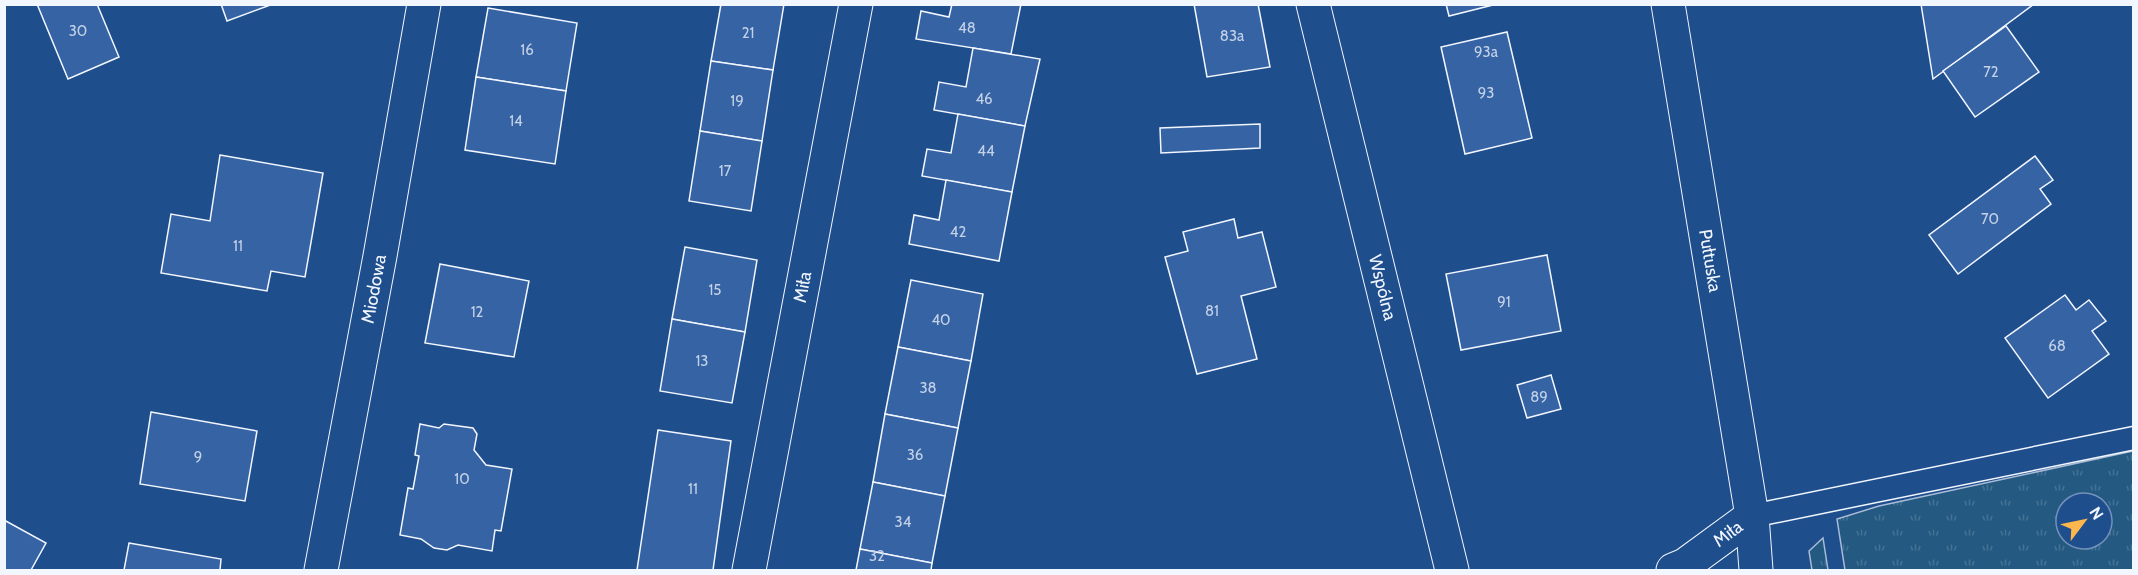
<svg xmlns="http://www.w3.org/2000/svg" width="2138" height="575" font-family="Cabin,sans-serif">
  <defs>
    <pattern id="grass-tufts" width="24" height="20" patternUnits="userSpaceOnUse" patternTransform="scale(1.5)"><rect width="24" height="20" fill="#245a82"/><path d="M3 7l-1-3M5 7V3M7 7l1-3M15 17l-1-3M17 17v-4M19 17l1-3" fill="none" stroke="#447295"/></pattern>
  </defs>
  <rect width="100%" height="100%" fill="#1f4e8c"/>
  <g fill="url(#grass-tufts)" stroke="#a8bbd7" stroke-width="1.5" fill-rule="evenodd">
    <path d="M2133,451V570H1845L1837,519L1879,506ZM2066,503H2102V539H2066Z"/>
    <polygon points="1823,538 1828,570 1812,570 1809,551"/>
  </g>
  <g fill="#3563a3" stroke="#f2f6ff" stroke-width="1.5">
    <polygon points="37,4 97,4 119,57 68,79"/>
    <polygon points="221,4 273,4 227,21"/>
    <polygon points="721,4 784,4 773,70 711,61"/>
    <polygon points="952,4 1021,4 1011,54 916,39 921,11 949,17"/>
    <polygon points="1194,4 1258,4 1270,67 1207,77"/>
    <polygon points="1446,4 1497,4 1449,16"/>
    <polygon points="1921,4 2034,4 1933,79"/>
    <polygon points="488,8 577,23 566,91 476,77"/>
    <polygon points="2006,26 2039,72 1975,117 1943,71"/>
    <polygon points="1507,32 1532,138 1465,154 1441,47"/>
    <polygon points="973,48 1040,59 1025,126 934,110 939,82 966,87"/>
    <polygon points="711,61 773,70 762,141 700,131"/>
    <polygon points="476,77 566,91 555,164 465,150"/>
    <polygon points="958,114 1025,126 1012,192 922,176 927,149 951,153"/>
    <polygon points="1260,124 1260,148 1161,153 1160,128"/>
    <polygon points="700,131 762,141 751,211 689,201"/>
    <polygon points="220,155 323,173 305,277 271,271 267,291 161,273 171,214 210,221"/>
    <polygon points="2035,156 2053,180 2040,189 2051,204 1958,274 1929,235"/>
    <polygon points="946,180 1012,192 999,261 909,244 914,215 939,220"/>
    <polygon points="1234,219 1238,238 1262,232 1276,287 1241,296 1257,359 1197,374 1165,257 1188,251 1183,232"/>
    <polygon points="685,247 757,260 745,332 672,319"/>
    <polygon points="1547,255 1561,331 1461,350 1446,274"/>
    <polygon points="440,264 529,281 514,357 425,343"/>
    <polygon points="911,280 983,294 971,361 898,347"/>
    <polygon points="2065,295 2076,310 2089,300 2106,321 2092,331 2109,354 2048,398 2005,338"/>
    <polygon points="672,319 745,332 732,403 660,391"/>
    <polygon points="898,347 971,361 958,428 885,414"/>
    <polygon points="1551,375 1561,409 1527,418 1517,385"/>
    <polygon points="151,412 257,431 245,501 140,484"/>
    <polygon points="885,414 958,428 945,496 873,482"/>
    <polygon points="420,424 439,428 444,424 473,428 477,434 474,450 486,465 512,469 501,531 495,530 492,551 458,545 447,550 434,548 421,539 400,535 408,488 413,489 419,456 415,455"/>
    <polygon points="658,430 731,441 713,570 637,570"/>
    <polygon points="873,482 945,496 932,563 860,549"/>
    <polygon points="4,520 46,543 31,570 4,570"/>
    <polygon points="129,543 221,559 220,570 124,570"/>
    <polygon points="860,549 932,563 931,570 856,570"/>
  </g>
  <g fill="none" stroke-linecap="round" stroke-linejoin="round">
    <g stroke="#f2f6ff" stroke-width="25">
      <polyline id="lane" points="1752,516 2134,438"/>
    </g>
    <g stroke="#f2f6ff" stroke-width="35">
      <g id="street">
        <path id="s1" d="M1313,4L1452,570"/>
        <path id="s2" d="M321,570L380,256L424,4"/>
        <path id="s3" d="M749,570L856,4"/>
        <path id="s4" d="M1673,570L1685,565L1752,516"/>
      </g>
    </g>
    <g stroke="#f2f6ff" stroke-width="35">
      <g id="secondary">
        <path id="s5" d="M1668,4L1752,516L1756,570"/>
      </g>
    </g>
    <use href="#lane" stroke="#1f4e8c" stroke-width="22"/>
    <use href="#street" stroke="#1f4e8c" stroke-width="33"/>
    <use href="#secondary" stroke="#1f4e8c" stroke-width="33"/>
  </g>
  <g text-anchor="middle" dominant-baseline="central" stroke-width="4.5" stroke-linejoin="round" paint-order="stroke">
    <g font-size="15" fill="#c3d1e8">
      <text x="967" y="28">48</text>
      <text x="78" y="31">30</text>
      <text x="748" y="33">21</text>
      <text x="1232" y="36">83a</text>
      <text x="527" y="50">16</text>
      <text x="1486" y="52">93a</text>
      <text x="1991" y="72">72</text>
      <text x="1486" y="93">93</text>
      <text x="984" y="99">46</text>
      <text x="737" y="101">19</text>
      <text x="516" y="121">14</text>
      <text x="986" y="151">44</text>
      <text x="725" y="171">17</text>
      <text x="1990" y="219">70</text>
      <text x="958" y="232">42</text>
      <text x="238" y="246">11</text>
      <text x="715" y="290">15</text>
      <text x="1504" y="302">91</text>
      <text x="1212" y="311">81</text>
      <text x="477" y="312">12</text>
      <text x="941" y="320">40</text>
      <text x="2057" y="346">68</text>
      <text x="702" y="361">13</text>
      <text x="928" y="388">38</text>
      <text x="1539" y="397">89</text>
      <text x="915" y="455">36</text>
      <text x="198" y="457">9</text>
      <text x="462" y="479">10</text>
      <text x="693" y="489">11</text>
      <text x="903" y="522">34</text>
      <text x="877" y="556">32</text>
    </g>
    <g font-size="18" fill="#f2f6ff" stroke="#1f4e8c">
      <text stroke="none"><textPath href="#s5" startOffset="260">Pułtuska</textPath></text>
      <text stroke="none"><textPath href="#s1" startOffset="292">Wspólna</textPath></text>
      <text stroke="none"><textPath href="#s2" startOffset="286">Miodowa</textPath></text>
      <text stroke="none"><textPath href="#s3" startOffset="288">Miła</textPath></text>
      <text stroke="none"><textPath href="#s4" startOffset="66">Miła</textPath></text>
    </g>
  </g>
  <rect width="2138" height="575" fill="none" stroke="#f2f6ff" stroke-width="12"/>
  <g transform="translate(2084 521) rotate(58)"><circle r="28" fill="#1f4e8c" stroke="#7391ba" stroke-width="1.5"/>
  <path d="M0-4.5L10 22L0 15L-10 22Z" fill="#ffb74d"/>
  <text y="-9" font-size="16" font-weight="bold" text-anchor="middle" fill="#f2f6ff">N</text>
  </g>
</svg>
